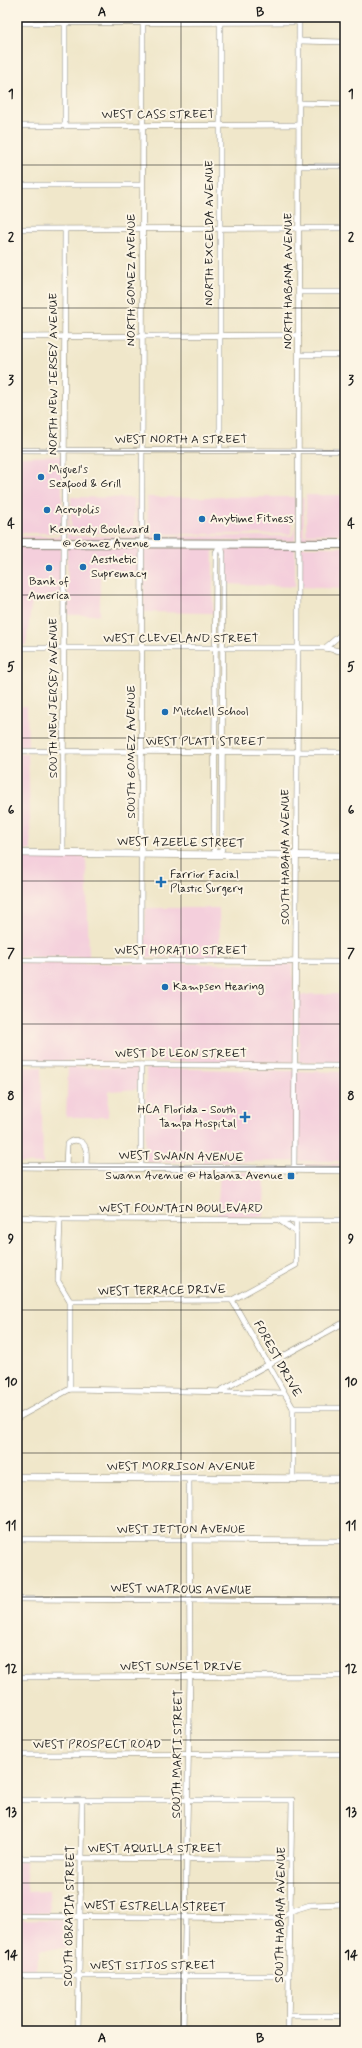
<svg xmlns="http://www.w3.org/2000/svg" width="362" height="2048" font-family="Mynerve,sans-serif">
  <rect width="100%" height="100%" fill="#fcf5e5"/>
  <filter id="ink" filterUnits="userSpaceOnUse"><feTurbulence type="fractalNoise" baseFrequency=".025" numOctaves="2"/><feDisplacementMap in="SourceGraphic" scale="8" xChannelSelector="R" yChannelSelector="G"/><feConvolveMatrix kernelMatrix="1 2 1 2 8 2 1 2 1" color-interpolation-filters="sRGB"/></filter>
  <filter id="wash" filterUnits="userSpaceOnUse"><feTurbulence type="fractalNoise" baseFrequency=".012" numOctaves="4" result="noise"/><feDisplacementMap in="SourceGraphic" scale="16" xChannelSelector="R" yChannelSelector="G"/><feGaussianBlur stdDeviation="0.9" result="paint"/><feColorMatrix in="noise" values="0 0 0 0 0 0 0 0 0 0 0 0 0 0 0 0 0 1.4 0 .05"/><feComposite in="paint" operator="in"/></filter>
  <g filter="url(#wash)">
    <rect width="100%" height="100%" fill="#f0e7ca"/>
    <g fill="#f4cfdc">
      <polygon points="17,453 20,453 20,457 62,456 62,522 59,533 17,533"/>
      <rect x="306" y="495" width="39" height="39"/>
      <polygon points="71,497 134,498 134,533 71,533"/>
      <polygon points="144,497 145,529 147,536 291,536 293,535 296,523 295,541 144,541"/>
      <polygon points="147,497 295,497 296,521 292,521 291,534 148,534"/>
      <polygon points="301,498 304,498 304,535 345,537 345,541 301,541"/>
      <polygon points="67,499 69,500 69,533 71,536 135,536 137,533 136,500 139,500 139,541 67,540"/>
      <polygon points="61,534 61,540 17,540 17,536 59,536"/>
      <polygon points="17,546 61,546 62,600 32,600 26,645 17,645"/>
      <polygon points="67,546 139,547 139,572 100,573 100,615 68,615"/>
      <polygon points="144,547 216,547 213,552 213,613 144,612"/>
      <polygon points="225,547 295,547 295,587 226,584"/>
      <polygon points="301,547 345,547 345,589 301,587"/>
      <polygon points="17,706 27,706 28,748 17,748"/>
      <polygon points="17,754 28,754 31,850 17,850"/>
      <polygon points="17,856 86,856 89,957 17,957"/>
      <polygon points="146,908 219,908 220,958 144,957"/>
      <polygon points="17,963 293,964 294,1062 17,1061"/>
      <polygon points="312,994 345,994 345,1063 299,1062 299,996"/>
      <polygon points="17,1067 41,1067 43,1164 17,1163"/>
      <polygon points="68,1067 139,1068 138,1089 109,1091 108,1117 66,1117"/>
      <polygon points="146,1068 345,1072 345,1161 145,1162"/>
      <rect x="297" y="1164" width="48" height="3"/>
      <polygon points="220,1172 265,1172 264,1217 217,1216"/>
      <polygon points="17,1861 26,1861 27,1892 49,1891 50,1913 17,1913"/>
      <polygon points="17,1919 67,1920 67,1948 40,1949 35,1973 17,1973"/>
    </g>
  </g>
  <g filter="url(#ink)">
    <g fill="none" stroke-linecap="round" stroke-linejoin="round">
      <g stroke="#868273" stroke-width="6">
        <g id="minor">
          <polyline points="220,17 220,450"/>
          <polyline points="65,22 65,126"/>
          <polyline points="17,23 299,22"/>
          <polyline points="299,41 345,42"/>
          <polyline points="299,103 345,104"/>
          <polyline points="17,126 299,125"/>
          <polyline points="299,166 345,166"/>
          <polyline points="17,185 142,185"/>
          <polyline points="17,229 345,228"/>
          <polyline points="299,292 345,292"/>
          <polyline points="17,337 299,335"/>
          <polyline points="299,355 345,355"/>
          <polyline points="17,450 345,451"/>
          <polygon points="221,544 223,554 222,849 218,855 214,849 216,552"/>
          <polyline points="17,648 325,648 345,652"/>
          <polyline points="325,648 345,631"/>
          <polyline points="17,751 345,752"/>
          <polyline points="63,853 65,229"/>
          <polyline points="17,960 345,962"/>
          <polyline points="141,960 143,17"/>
          <polyline points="17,1064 345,1066"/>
          <path d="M66,1167L67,1144C70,1141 74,1139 79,1141C89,1144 86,1158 86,1167"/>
          <polyline points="141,1168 141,1065"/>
          <polyline points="294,1170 298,649 299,17"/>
          <polyline points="17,1217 60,1219 345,1220"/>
          <polyline points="60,1219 58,1281 70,1301 70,1389"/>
          <polyline points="279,1220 296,1232"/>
          <polyline points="232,1300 293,1408 293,1479"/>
          <polyline points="70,1301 232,1300 296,1265 296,1220"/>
          <polyline points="220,1391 345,1322"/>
          <polyline points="293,1408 345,1408"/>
          <polyline points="17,1418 70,1389 284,1393"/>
          <polyline points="17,1539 345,1541"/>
          <polyline points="17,1599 345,1601"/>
          <polyline points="17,1677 345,1676"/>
          <polyline points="17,1755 345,1754"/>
          <polyline points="17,1800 292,1800 288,2031"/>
          <polyline points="17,1858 292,1859"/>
          <polyline points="17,1916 280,1918 291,1911 310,1905 345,1904"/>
          <polyline points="17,1976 289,1976"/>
          <polyline points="289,2016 345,2016"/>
          <polyline points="78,2031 82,1801"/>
          <polyline points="183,2031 190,1676 189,1478"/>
        </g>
      </g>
      <g stroke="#868273" stroke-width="8">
        <g id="tertiary">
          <polyline points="17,1166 345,1170"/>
          <polyline points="17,1477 345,1479"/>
        </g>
      </g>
      <g stroke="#868273" stroke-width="8">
        <polyline id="secondary" points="17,853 345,856"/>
      </g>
      <g stroke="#868273" stroke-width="10">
        <polyline id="primary" points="17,543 345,544"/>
      </g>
      <use href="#minor" stroke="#fff" stroke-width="5"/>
      <use href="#tertiary" stroke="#fff" stroke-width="7"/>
      <use href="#secondary" stroke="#fff" stroke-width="7"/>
      <use href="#primary" stroke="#fff" stroke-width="8"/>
    </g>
  </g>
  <path fill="none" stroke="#1c1c1c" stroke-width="1" stroke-opacity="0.55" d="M181,17V2031M17,165H345M17,308H345M17,451H345M17,595H345M17,738H345M17,881H345M17,1024H345M17,1167H345M17,1310H345M17,1453H345M17,1597H345M17,1740H345M17,1883H345"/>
  <g fill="#1f6fb2" stroke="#fcf5e5" stroke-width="1.5">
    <circle cx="41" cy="477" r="4"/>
    <circle cx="47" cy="510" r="4"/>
    <circle cx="202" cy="519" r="4"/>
    <rect x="153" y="533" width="8" height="8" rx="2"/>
    <circle cx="83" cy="567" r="4"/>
    <circle cx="49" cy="568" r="4"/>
    <circle cx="165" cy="712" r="4"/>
    <path d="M159 876h4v4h4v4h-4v4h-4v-4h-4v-4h4z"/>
    <circle cx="165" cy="987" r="4"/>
    <path d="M243 1111h4v4h4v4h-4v4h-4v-4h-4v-4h4z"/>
    <rect x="287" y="1172" width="8" height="8" rx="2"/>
  </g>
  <g text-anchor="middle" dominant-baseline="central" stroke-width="4" stroke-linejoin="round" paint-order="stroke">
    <g font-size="12" fill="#1c1c1c" stroke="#fcf5e5">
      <text x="158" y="115">WEST CASS STREET</text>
      <text transform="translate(210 233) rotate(-90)">NORTH EXCELDA AVENUE</text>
      <text transform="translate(132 280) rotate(-90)">NORTH GOMEZ AVENUE</text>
      <text transform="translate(289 281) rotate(-90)">NORTH HABANA AVENUE</text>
      <text transform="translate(54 374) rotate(-90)">NORTH NEW JERSEY AVENUE</text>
      <text x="181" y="440">WEST NORTH A STREET</text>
      <text x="181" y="639">WEST CLEVELAND STREET</text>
      <text transform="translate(54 698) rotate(-90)">SOUTH NEW JERSEY AVENUE</text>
      <text x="205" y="742">WEST PLATT STREET</text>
      <text transform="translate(132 752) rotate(-90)">SOUTH GOMEZ AVENUE</text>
      <text transform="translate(181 843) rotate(1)">WEST AZEELE STREET</text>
      <text transform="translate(286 857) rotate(-90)">SOUTH HABANA AVENUE</text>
      <text x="181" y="951">WEST HORATIO STREET</text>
      <text x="181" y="1054">WEST DE LEON STREET</text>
      <text transform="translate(181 1157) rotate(1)">WEST SWANN AVENUE</text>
      <text x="181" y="1209">WEST FOUNTAIN BOULEVARD</text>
      <text transform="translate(162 1291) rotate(-1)">WEST TERRACE DRIVE</text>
      <text transform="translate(277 1359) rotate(61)">FOREST DRIVE</text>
      <text x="181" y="1467">WEST MORRISON AVENUE</text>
      <text x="181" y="1530">WEST JETTON AVENUE</text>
      <text transform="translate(181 1590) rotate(1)">WEST WATROUS AVENUE</text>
      <text x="181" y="1667">WEST SUNSET DRIVE</text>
      <text x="97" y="1745">WEST PROSPECT ROAD</text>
      <text transform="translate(178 1754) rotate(-89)">SOUTH MARTI STREET</text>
      <text x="155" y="1849">WEST AQUILLA STREET</text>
      <text transform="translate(155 1907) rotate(1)">WEST ESTRELLA STREET</text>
      <text transform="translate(281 1915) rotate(-89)">SOUTH HABANA AVENUE</text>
      <text transform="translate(70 1916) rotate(-89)">SOUTH OBRAPIA STREET</text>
      <text x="153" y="1966">WEST SITIOS STREET</text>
    </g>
    <g font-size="12" fill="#1c1c1c" stroke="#fcf5e5" text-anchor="start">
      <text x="49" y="470">Miguel's<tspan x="49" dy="14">Seafood &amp; Grill</tspan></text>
      <text x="55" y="510">Acropolis</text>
      <text x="210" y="519">Anytime Fitness</text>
      <text x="149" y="530" text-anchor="end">Kennedy Boulevard<tspan x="149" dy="14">@ Gomez Avenue</tspan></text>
      <text x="91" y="560">Aesthetic<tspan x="91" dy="14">Supremacy</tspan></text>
      <text x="49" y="582" text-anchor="middle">Bank of<tspan x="49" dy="14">America</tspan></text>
      <text x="173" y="712">Mitchell School</text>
      <text x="170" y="875">Farrior Facial<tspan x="170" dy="14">Plastic Surgery</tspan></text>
      <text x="173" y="987">Kampsen Hearing</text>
      <text x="236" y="1110" text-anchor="end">HCA Florida - South<tspan x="236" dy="14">Tampa Hospital</tspan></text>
      <text x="283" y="1176" text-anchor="end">Swann Avenue @ Habana Avenue</text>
    </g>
  </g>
  <rect width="362" height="2048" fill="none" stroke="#fcf5e5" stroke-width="44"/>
  <rect x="22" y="22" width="318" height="2004" fill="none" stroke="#1c1c1c" stroke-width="1.5"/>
  <g font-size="13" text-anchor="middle" font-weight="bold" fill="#1c1c1c">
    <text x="102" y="16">A</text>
    <text x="260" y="16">B</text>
    <text x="11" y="98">1</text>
    <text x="351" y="98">1</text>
    <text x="11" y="241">2</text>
    <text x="351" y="241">2</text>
    <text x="11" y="384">3</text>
    <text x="351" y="384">3</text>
    <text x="11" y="528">4</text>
    <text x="351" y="528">4</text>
    <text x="11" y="671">5</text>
    <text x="351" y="671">5</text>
    <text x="11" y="814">6</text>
    <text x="351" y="814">6</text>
    <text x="11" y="957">7</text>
    <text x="351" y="957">7</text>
    <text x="11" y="1100">8</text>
    <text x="351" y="1100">8</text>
    <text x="11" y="1243">9</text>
    <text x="351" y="1243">9</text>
    <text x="11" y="1386">10</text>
    <text x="351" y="1386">10</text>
    <text x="11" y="1530">11</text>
    <text x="351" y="1530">11</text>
    <text x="11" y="1673">12</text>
    <text x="351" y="1673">12</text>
    <text x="11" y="1816">13</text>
    <text x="351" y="1816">13</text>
    <text x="11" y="1959">14</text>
    <text x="351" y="1959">14</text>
    <text x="102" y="2042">A</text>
    <text x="260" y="2042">B</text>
  </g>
</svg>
